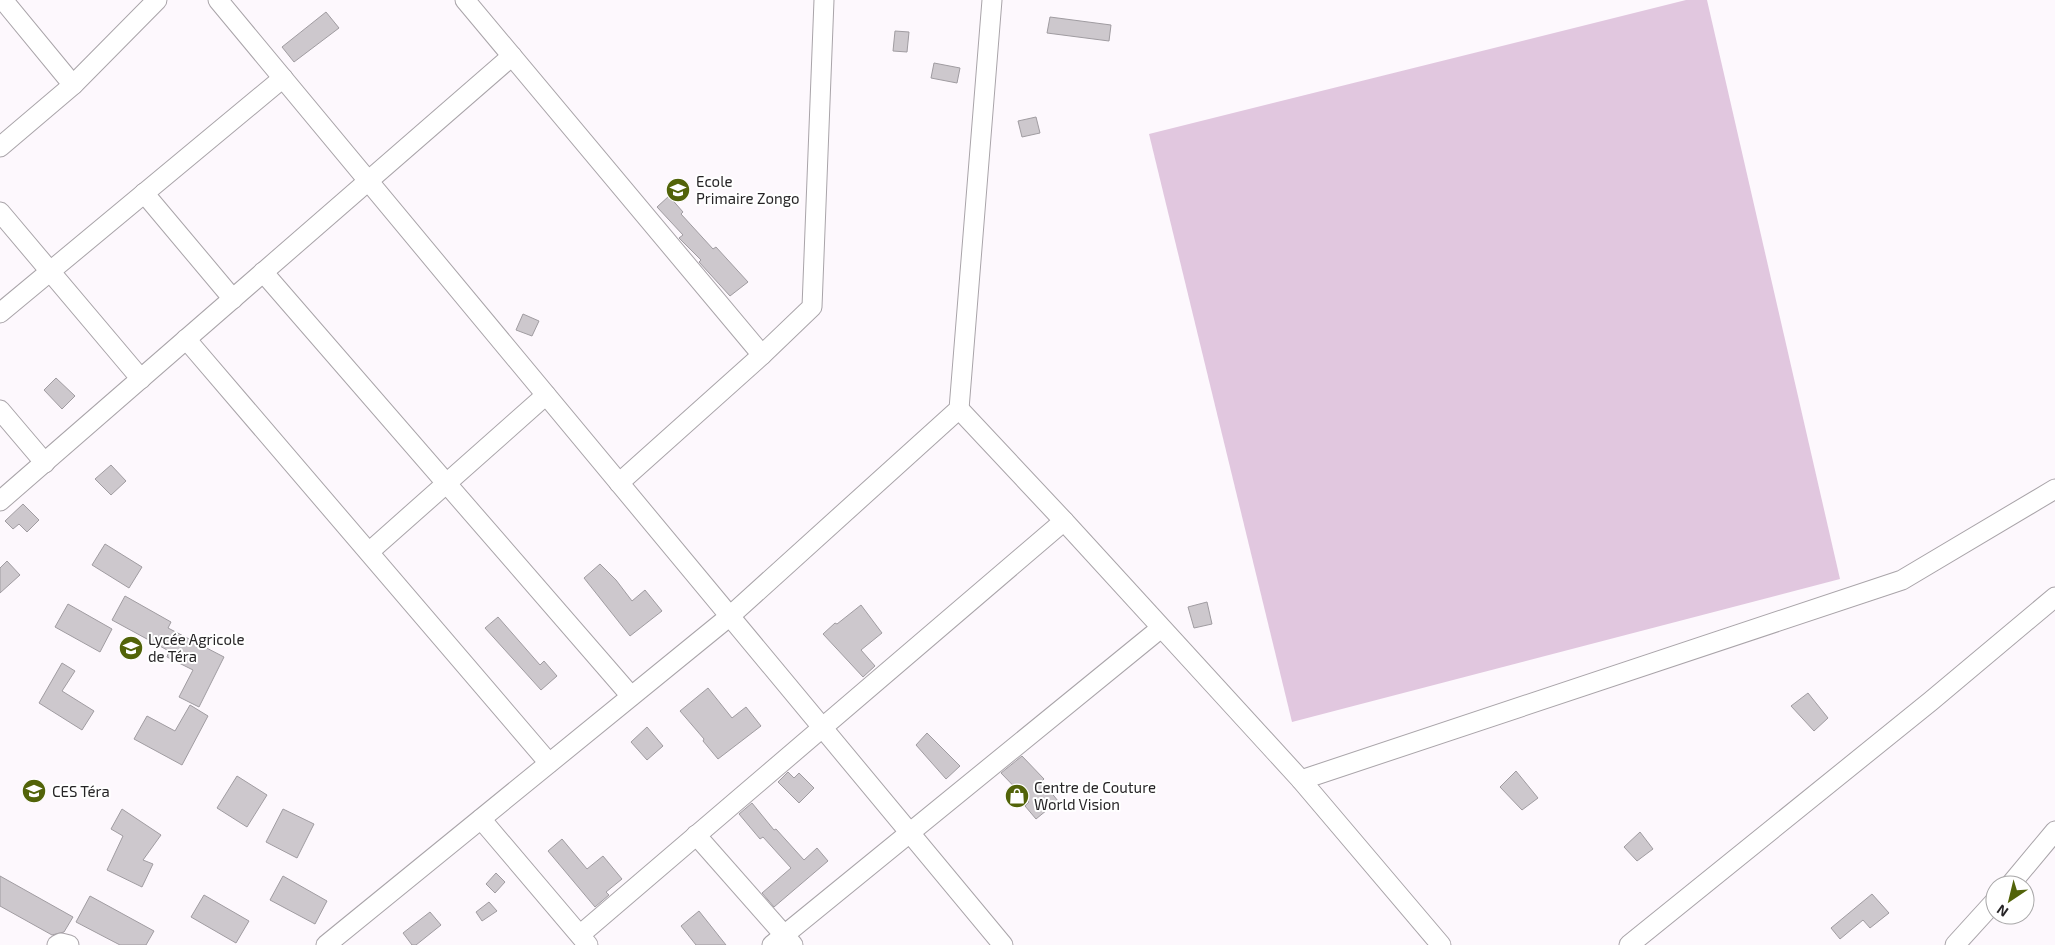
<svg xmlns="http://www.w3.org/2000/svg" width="2055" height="945" font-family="'Exo 2',sans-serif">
  <rect width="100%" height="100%" fill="#fdf8fd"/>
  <polygon fill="#e1c7df" points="1686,0 1707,0 1840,579 1292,722 1149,134"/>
  <g fill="#cdc8cd" stroke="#a09ca1">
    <polygon points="326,12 339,28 294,62 282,47"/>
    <polygon points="1050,17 1111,25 1109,41 1047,33"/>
    <polygon points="895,31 909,32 907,52 893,51"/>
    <polygon points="934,63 960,68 957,83 931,78"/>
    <polygon points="1036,117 1040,133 1022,137 1018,121"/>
    <polygon points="669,196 683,212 681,214 713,249 716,247 748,282 730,296 699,262 701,260 679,238 683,235 657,207"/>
    <polygon points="523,314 539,321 532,336 516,330"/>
    <polygon points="56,378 75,396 62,409 44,390"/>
    <polygon points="111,465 126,481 111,495 95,479"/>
    <polygon points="23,504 39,520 27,532 19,524 13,529 5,521"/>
    <polygon points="105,544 142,567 129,588 92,565"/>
    <polygon points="7,561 20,575 0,593 0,568"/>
    <polygon points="600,564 616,580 632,601 645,590 662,611 630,636 584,578"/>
    <polygon points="125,596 171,622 168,628 224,657 199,707 179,697 193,670 167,657 169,651 112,620"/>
    <polygon points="1207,602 1212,624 1194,628 1188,607"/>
    <polygon points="68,604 112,629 100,652 55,627"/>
    <polygon points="861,605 882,633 861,650 875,666 863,677 823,634 835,623 837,624"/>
    <polygon points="498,617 540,665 544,661 557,676 541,690 485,628"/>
    <polygon points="62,663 75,671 62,691 94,711 82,730 39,703"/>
    <polygon points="708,688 732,718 746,707 761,726 718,759 703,741 704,739 680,711"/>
    <polygon points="1808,693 1828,718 1814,731 1791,706"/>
    <polygon points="190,705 208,716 182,765 134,739 147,716 175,731"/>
    <polygon points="647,727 663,746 647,760 631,742"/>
    <polygon points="927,733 960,766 946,779 916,745"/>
    <polygon points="1022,756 1044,779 1042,781 1058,801 1036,819 1025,806 1029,802 1001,773"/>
    <polygon points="1516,771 1538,798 1522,810 1500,787"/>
    <polygon points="788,772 794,778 799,773 814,788 799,803 778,782"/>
    <polygon points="237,776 267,795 247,827 217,808"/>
    <polygon points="752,803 774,830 776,829 804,860 817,848 828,861 774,907 762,893 791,868 763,837 760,839 739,814"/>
    <polygon points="122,809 161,835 143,860 153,864 142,887 107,870 123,836 111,829"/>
    <polygon points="283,809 314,824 297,858 266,842"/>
    <polygon points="1640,832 1653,849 1637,861 1624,847"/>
    <polygon points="562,839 587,869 603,856 622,879 606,892 609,895 595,907 548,851"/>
    <polygon points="496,873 505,882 495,893 486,884"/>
    <polygon points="0,876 73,917 64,932 52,935 0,906"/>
    <polygon points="283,876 327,901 315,924 270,900"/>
    <polygon points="1872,894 1889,913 1870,928 1863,920 1840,939 1831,928"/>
    <polygon points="204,895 249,921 236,943 191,917"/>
    <polygon points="90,896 154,931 146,945 120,945 76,922"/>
    <polygon points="489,902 497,911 482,921 476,912"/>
    <polygon points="699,911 726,945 696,945 681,926"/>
    <polygon points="430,912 441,925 416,945 412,945 403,933"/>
  </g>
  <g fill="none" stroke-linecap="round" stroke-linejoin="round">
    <g stroke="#a9a4a9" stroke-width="21">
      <g id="minor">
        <polyline points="3,0 73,85"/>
        <polyline points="218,0 1003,945"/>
        <polyline points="465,0 762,355"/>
        <polyline points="0,147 73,85 157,0"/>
        <polyline points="144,193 233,299"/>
        <polyline points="0,212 141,379"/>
        <polyline points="263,272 631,696"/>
        <polyline points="0,313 283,78"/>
        <polyline points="186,339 549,763"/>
        <polyline points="959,409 1064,521 1301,780 1441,945"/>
        <polyline points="0,410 45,463"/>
        <polyline points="619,483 762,355 812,307 824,0"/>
        <polyline points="0,501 512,56"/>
        <polyline points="369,552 546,395"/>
        <polyline points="1301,780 1902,580 2055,489"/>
        <polyline points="481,819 588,945"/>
        <polyline points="696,835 793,945"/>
        <polyline points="2010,885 2055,831"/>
        <polyline points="581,934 1064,521"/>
        <polyline points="57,945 61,943 69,945"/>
        <polyline points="326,945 730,616 959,409 992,0"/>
        <polyline points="772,945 1161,628"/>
        <polyline points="1629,945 1931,701 2055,597"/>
        <polyline points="1955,945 1995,901"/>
      </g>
    </g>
    <use href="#minor" stroke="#fff" stroke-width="19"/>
  </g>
  <defs>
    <g id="school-disc" transform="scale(1.25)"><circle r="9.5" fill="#526309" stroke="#fff"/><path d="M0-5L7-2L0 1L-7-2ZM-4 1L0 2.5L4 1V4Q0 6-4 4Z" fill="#fff"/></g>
    <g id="university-disc" transform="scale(1.25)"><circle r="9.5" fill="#526309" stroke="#fff"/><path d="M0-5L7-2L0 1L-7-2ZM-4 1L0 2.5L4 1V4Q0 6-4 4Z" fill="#fff"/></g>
    <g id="shop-disc" transform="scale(1.25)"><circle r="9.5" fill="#526309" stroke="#fff"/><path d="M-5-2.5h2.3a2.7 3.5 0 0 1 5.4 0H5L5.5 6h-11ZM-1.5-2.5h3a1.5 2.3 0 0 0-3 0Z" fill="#fff"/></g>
  </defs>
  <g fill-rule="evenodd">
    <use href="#school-disc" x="678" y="190"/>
    <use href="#university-disc" x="131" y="648"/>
    <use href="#school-disc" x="34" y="791"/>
    <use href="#shop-disc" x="1017" y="796"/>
  </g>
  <g text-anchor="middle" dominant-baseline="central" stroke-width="4" stroke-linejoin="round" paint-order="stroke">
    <g font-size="15" fill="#262426" stroke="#fff" text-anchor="start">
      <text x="696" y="181">Ecole<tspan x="696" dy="17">Primaire Zongo</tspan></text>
      <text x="148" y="639">Lycée Agricole<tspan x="148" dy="17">de Téra</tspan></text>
      <text x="1034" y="787">Centre de Couture<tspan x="1034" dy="17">World Vision</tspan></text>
      <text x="52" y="791">CES Téra</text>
    </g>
  </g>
  <g transform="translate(2010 900) rotate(215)"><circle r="24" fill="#ffffff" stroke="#a8a7a8"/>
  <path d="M0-4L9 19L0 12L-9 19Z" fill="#526309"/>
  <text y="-8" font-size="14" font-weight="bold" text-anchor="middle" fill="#262426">N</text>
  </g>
</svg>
